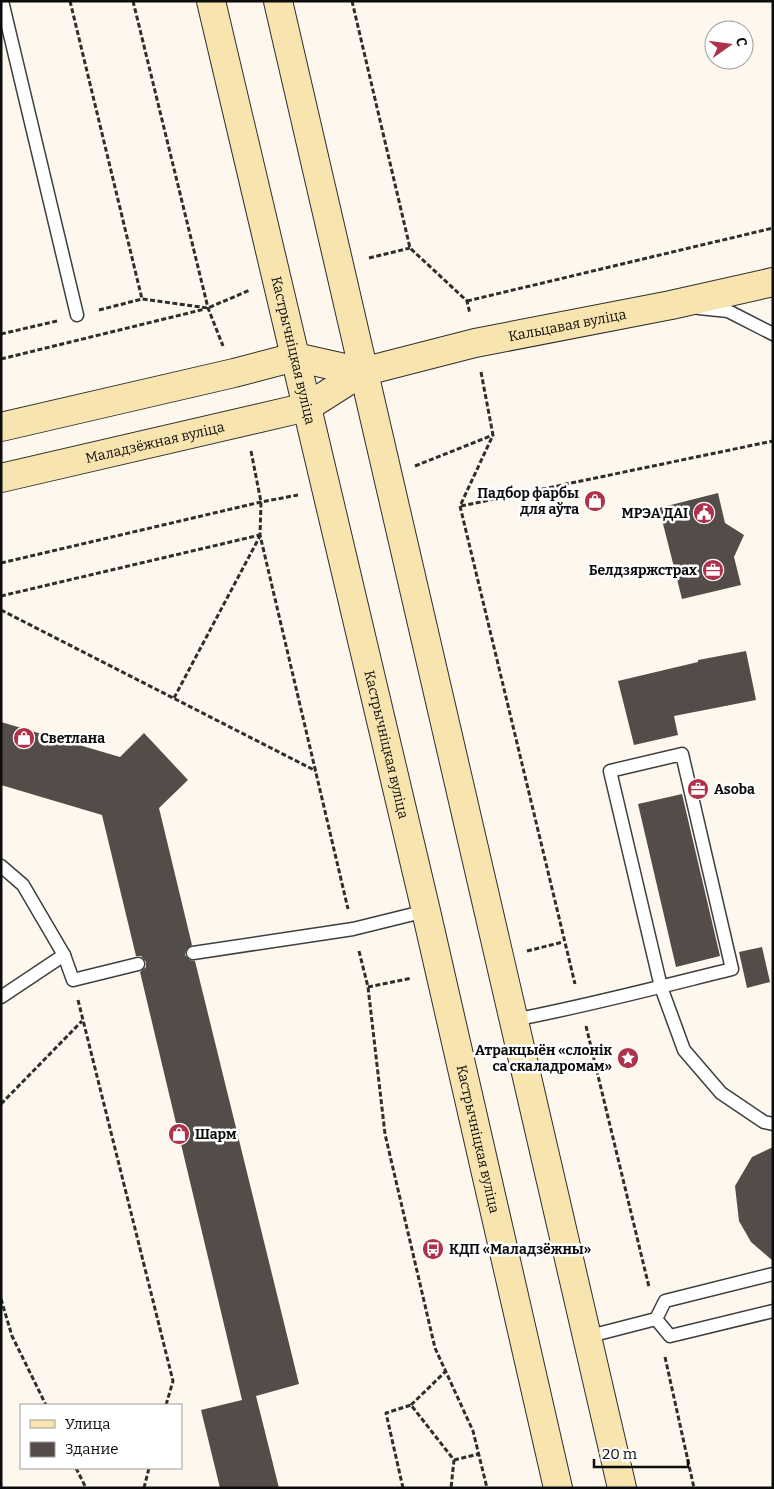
<svg xmlns="http://www.w3.org/2000/svg" width="774" height="1489" font-family="Bitter,serif">
  <rect width="100%" height="100%" fill="#fdf7ed"/>
  <g fill="#534c49">
    <polygon points="718,493 725,523 744,535 734,557 741,585 682,599 659,508"/>
    <polygon points="746,651 756,700 674,716 678,735 634,745 618,681 698,662 698,660"/>
    <polygon points="1,722 120,757 144,733 188,780 159,808 192,945 186,950 185,955 190,960 195,961 299,1384 256,1396 279,1488 220,1488 201,1410 242,1400 140,972 146,967 146,962 141,956 136,956 102,815 1,785"/>
    <polygon points="682,794 720,956 676,967 638,804"/>
    <polygon points="762,947 770,982 747,988 739,952"/>
    <polygon points="773,1147 773,1261 751,1242 739,1221 735,1186 752,1157"/>
  </g>
  <g fill="none" stroke-linecap="round" stroke-linejoin="round">
    <g stroke="#3f3f3f" stroke-width="15">
      <g id="lane">
        <polyline points="2,1 77,315"/>
        <polyline points="699,308 728,311 773,334"/>
        <polyline points="1,866 23,885 64,955"/>
        <polyline points="193,953 353,929 426,911"/>
        <polyline points="1,997 64,955 73,980 138,964"/>
        <path d="M513,1020C587,1006 659,987 732,969L682,754L610,771L661,987L684,1050L721,1093L764,1122L773,1124"/>
        <polyline points="656,1319 665,1301 773,1274"/>
        <polyline points="586,1337 656,1319 670,1336 773,1311"/>
      </g>
    </g>
    <g stroke="#2e2e2e" stroke-width="30">
      <g id="secondary">
        <path id="s1" d="M211,1L426,911L558,1488"/>
        <polyline points="278,1 622,1488"/>
        <polyline points="1,427 234,373 295,357 362,372"/>
        <path id="s2" d="M1,478L307,407L362,372L475,343L671,305L773,282"/>
      </g>
    </g>
    <g stroke="#2e2e2e" stroke-width="3" stroke-dasharray="5 2.5" stroke-linecap="butt">
      <polyline points="70,1 142,299"/>
      <polyline points="133,1 208,308 223,346"/>
      <polyline points="352,1 410,248 467,301 470,314"/>
      <polyline points="369,258 410,248"/>
      <polyline points="467,301 773,228"/>
      <polyline points="99,310 142,299 208,308 250,290"/>
      <polyline points="1,334 57,321"/>
      <polyline points="1,359 205,309"/>
      <polyline points="481,372 493,435 460,506 575,984"/>
      <polyline points="251,451 261,502 260,535 348,909"/>
      <polyline points="415,466 493,435"/>
      <polyline points="461,506 773,441"/>
      <polyline points="1,563 261,502 298,495"/>
      <polyline points="1,596 260,535"/>
      <polyline points="1,610 316,771"/>
      <polyline points="174,698 260,536"/>
      <polyline points="359,951 368,987 385,1134 435,1348 473,1431 487,1488"/>
      <polyline points="527,951 563,942"/>
      <polyline points="368,987 412,978"/>
      <polyline points="78,1000 173,1381 166,1405"/>
      <polyline points="586,1026 649,1287"/>
      <polyline points="1,1104 82,1021"/>
      <polyline points="1,1299 12,1336 46,1405"/>
      <polyline points="665,1357 694,1488"/>
      <polyline points="411,1405 446,1371"/>
      <polyline points="454,1460 479,1454"/>
      <polyline points="76,1468 86,1488"/>
      <polyline points="144,1488 149,1468"/>
      <polyline points="403,1488 386,1413 411,1405 454,1460 451,1488"/>
    </g>
    <use href="#lane" stroke="#fff" stroke-width="12"/>
    <use href="#secondary" stroke="#f7e4ae" stroke-width="28"/>
  </g>
  <defs>
    <g id="shop-disc" transform="scale(1.125)"><circle r="9.5" fill="#ae324b" stroke="#fff"/><path d="M-5-2.5h2.3a2.7 3.5 0 0 1 5.4 0H5L5.5 6h-11ZM-1.5-2.5h3a1.5 2.3 0 0 0-3 0Z" fill="#fff"/></g>
    <g id="civic-disc" transform="scale(1.125)"><circle r="9.5" fill="#ae324b" stroke="#fff"/><path d="M-.6-6.5H3V-4.5H.6V-3L4-1V1h2V6H-6V1h2V-1L-.6-3ZM-1.2 2.5V6h2.4V2.5Z" fill="#fff"/></g>
    <g id="office-disc" transform="scale(1.125)"><circle r="9.5" fill="#ae324b" stroke="#fff"/><path d="M-6-3h4V-5.5h4V-3h4V5H-6ZM-1-4.5V-3h2v-1.5ZM-6 0V1H6V0Z" fill="#fff"/></g>
    <g id="sight-disc" transform="scale(1.125)"><circle r="9.5" fill="#ae324b" stroke="#fff"/><path d="M0-6L1.8-2.2L6-1.7L2.9 1.2L3.7 5.4L0 3.3L-3.7 5.4L-2.9 1.2L-6-1.7L-1.8-2.2Z" fill="#fff"/></g>
    <g id="bus-disc" transform="scale(1.125)"><circle r="9.5" fill="#ae324b" stroke="#fff"/><path d="M-5-6H5V4H4V6H2V4H-2V6H-4V4H-5ZM-3.5-4V0h7V-4ZM-3.5 1.2v1.5H-2V1.2ZM2 1.2v1.5H3.5V1.2Z" fill="#fff"/></g>
  </defs>
  <g fill-rule="evenodd">
    <use href="#shop-disc" x="595" y="501"/>
    <use href="#civic-disc" x="704" y="513"/>
    <use href="#office-disc" x="713" y="570"/>
    <use href="#shop-disc" x="24" y="738"/>
    <use href="#office-disc" x="698" y="789"/>
    <use href="#sight-disc" x="628" y="1058"/>
    <use href="#shop-disc" x="179" y="1134"/>
    <use href="#bus-disc" x="433" y="1249"/>
  </g>
  <g text-anchor="middle" dominant-baseline="central" stroke-width="5" stroke-linejoin="round" paint-order="stroke">
    <g font-size="14" fill="#0c0c0c" stroke="#fff">
      <text stroke="none"><textPath href="#s2" startOffset="590">Кальцавая вуліца</textPath></text>
      <text stroke="none"><textPath href="#s1" startOffset="359">Кастрычніцкая вуліца</textPath></text>
      <text stroke="none"><textPath href="#s2" startOffset="158">Маладзёжная вуліца</textPath></text>
      <text stroke="none"><textPath href="#s1" startOffset="764">Кастрычніцкая вуліца</textPath></text>
      <text stroke="none"><textPath href="#s1" startOffset="1169">Кастрычніцкая вуліца</textPath></text>
    </g>
    <g font-size="14" font-weight="bold" fill="#0c0c0c" stroke="#fff" text-anchor="end">
      <text x="579" y="493">Падбор фарбы<tspan x="579" dy="16">для аўта</tspan></text>
      <text x="688" y="513">МРЭА ДАІ</text>
      <text x="697" y="570">Белдзяржстрах</text>
      <text x="40" y="738" text-anchor="start">Светлана</text>
      <text x="714" y="789" text-anchor="start">Asoba</text>
      <text x="612" y="1050">Атракцыён «слонік<tspan x="612" dy="16">са скаладромам»</tspan></text>
      <text x="195" y="1134" text-anchor="start">Шарм</text>
      <text x="449" y="1249" text-anchor="start">КДП «Маладзёжны»</text>
    </g>
  </g>
  <rect width="774" height="1489" fill="none" stroke="#0c0c0c" stroke-width="5"/>
  <rect x="20" y="1404" width="162" height="65" fill="#ffffff" stroke="#9e9e9e"/>
  <rect x="30" y="1420" width="25" height="8" fill="#f7e4ae" stroke="#9e9e9e"/>
  <text x="65" y="1429" font-size="15" fill="#0c0c0c">Улица</text>
  <rect x="30" y="1442" width="25" height="15" fill="#534c49" stroke="#9e9e9e"/>
  <text x="65" y="1454" font-size="15" fill="#0c0c0c">Здание</text>
  <g transform="translate(729 45) rotate(76)"><circle r="24" fill="#ffffff" stroke="#9e9e9e"/>
  <path d="M0-4L9 19L0 12L-9 19Z" fill="#ae324b"/>
  <text y="-8" font-size="14" font-weight="bold" text-anchor="middle" fill="#0c0c0c">С</text>
  </g>
  <path d="M594 1459v8h94v-8" fill="none" stroke="#0c0c0c" stroke-width="2.5"/>
  <text x="602" y="1459" font-size="15" fill="#0c0c0c" stroke="#ffffff" stroke-width="4" paint-order="stroke">20 m</text>
</svg>
